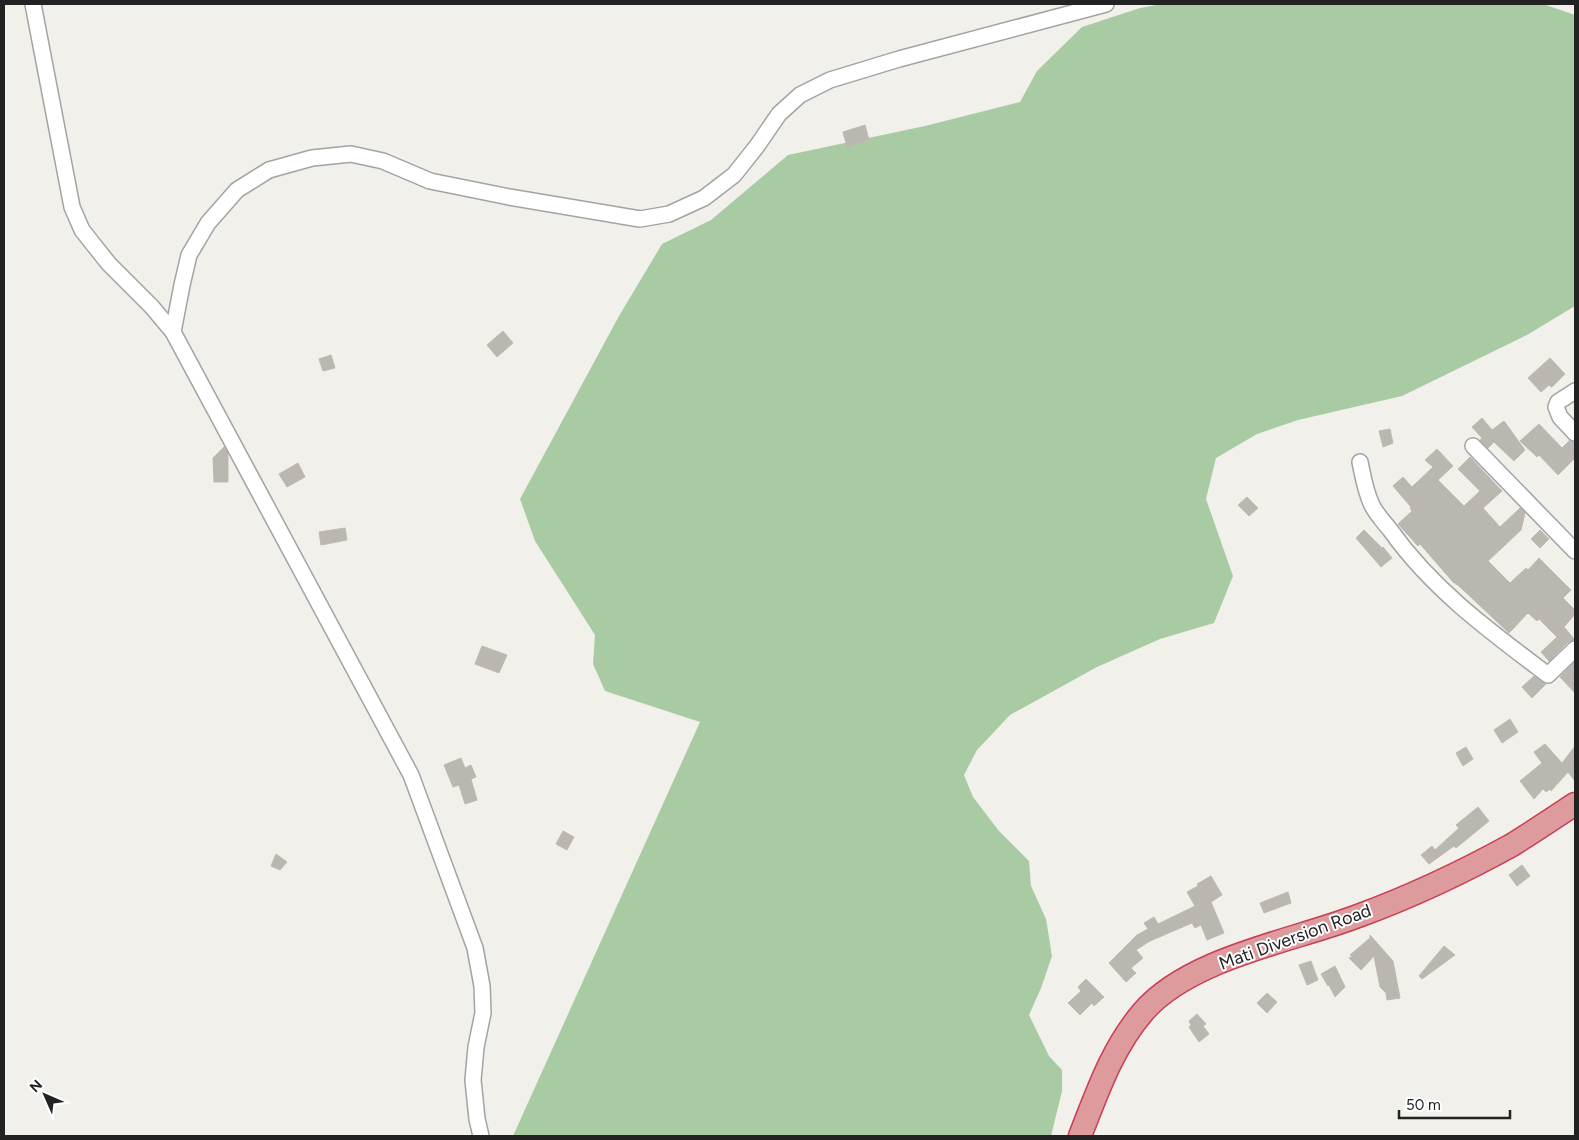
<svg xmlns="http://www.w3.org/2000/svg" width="1579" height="1140" font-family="Figtree,sans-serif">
  <rect width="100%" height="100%" fill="#f1f0ea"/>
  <polygon fill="#a9cba3" points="1162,4 1543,4 1575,15 1575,306 1527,335 1402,396 1298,420 1257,434 1216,458 1206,499 1233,576 1214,623 1160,639 1097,667 1010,715 977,750 964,775 973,797 999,831 1029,861 1031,886 1046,919 1052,956 1041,988 1029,1015 1049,1056 1062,1070 1062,1091 1051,1136 513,1136 700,722 605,691 593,664 595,635 535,541 520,499 619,316 662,244 711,220 788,155 925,126 1020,102 1037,71 1082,27 1140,8"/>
  <g fill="#bab6b0" stroke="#c1b9ae">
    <polygon points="865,125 869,140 847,147 843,132"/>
    <polygon points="503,331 513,343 497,357 487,345"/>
    <polygon points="331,355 335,368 323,371 319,359"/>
    <polygon points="1550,358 1565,374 1552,387 1551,387 1549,385 1541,392 1528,378"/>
    <polygon points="1482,418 1492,430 1504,421 1525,450 1514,461 1494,442 1488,448 1480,440 1482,438 1472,427"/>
    <polygon points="1539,424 1562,448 1570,440 1575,442 1575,458 1558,475 1539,455 1537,457 1520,441"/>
    <polygon points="1390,429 1393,443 1383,447 1379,431"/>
    <polygon points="224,447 228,453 228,482 214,482 213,458"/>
    <polygon points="1437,449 1453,466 1438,480 1464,506 1480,491 1458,469 1470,457 1502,491 1483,508 1500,527 1520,508 1525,513 1521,530 1488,561 1510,583 1526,568 1528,570 1539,558 1571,590 1563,598 1575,610 1575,614 1564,627 1575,640 1568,642 1549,661 1541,652 1557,637 1539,619 1537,621 1528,613 1509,633 1459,586 1453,582 1420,544 1418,546 1398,524 1412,511 1410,508 1411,507 1393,486 1403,477 1412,487 1433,467 1425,460"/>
    <polygon points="298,463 305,477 287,487 279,474"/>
    <polygon points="1247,497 1258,508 1249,516 1238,505"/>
    <polygon points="345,528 347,540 321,545 319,532"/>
    <polygon points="1364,530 1382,548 1383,547 1392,558 1381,567 1356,538"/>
    <polygon points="1540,530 1549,539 1540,548 1531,539"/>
    <polygon points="482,646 507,655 499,673 475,664"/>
    <polygon points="1575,662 1575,693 1560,677"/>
    <polygon points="1534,676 1546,684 1532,698 1522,687"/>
    <polygon points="1510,719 1518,732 1502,743 1494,730"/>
    <polygon points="1545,744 1562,763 1575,746 1575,781 1568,772 1551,791 1550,789 1546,792 1543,789 1534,799 1520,781 1542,763 1534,752"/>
    <polygon points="1466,747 1473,759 1463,766 1456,753"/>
    <polygon points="461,758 465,768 471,765 476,777 471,779 477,800 465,804 459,785 453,787 444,765"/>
    <polygon points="1478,807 1489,821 1456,848 1454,846 1429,864 1421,855 1432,846 1435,850 1459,828 1456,825"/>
    <polygon points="563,831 574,837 567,850 556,844"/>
    <polygon points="276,854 287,862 280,870 271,866"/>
    <polygon points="1522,865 1530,876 1517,886 1509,875"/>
    <polygon points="1211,876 1222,895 1211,902 1224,933 1207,940 1201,925 1195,928 1192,923 1150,941 1136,950 1143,958 1131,968 1136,973 1126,982 1109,963 1137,935 1148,929 1144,923 1154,917 1158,924 1195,906 1187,892 1198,886 1197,884"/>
    <polygon points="1288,892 1291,903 1264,913 1260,903"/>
    <polygon points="1370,935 1393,961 1400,998 1387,1000 1386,993 1380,987 1374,956 1361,970 1349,958 1352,957 1350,955 1370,938"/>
    <polygon points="1444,946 1455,955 1422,979 1419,976"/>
    <polygon points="1311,961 1318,980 1307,985 1299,965"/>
    <polygon points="1335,966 1345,987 1335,997 1329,985 1328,986 1321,974"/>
    <polygon points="1086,979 1104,997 1094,1006 1092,1003 1080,1015 1068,1003 1081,991 1078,987"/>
    <polygon points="1267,993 1277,1002 1267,1013 1257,1003"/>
    <polygon points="1197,1014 1206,1024 1203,1026 1209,1034 1199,1042 1189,1027 1191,1025 1189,1021"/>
  </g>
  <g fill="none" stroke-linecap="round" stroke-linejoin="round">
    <g stroke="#a3a3a3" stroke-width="18">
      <g id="minor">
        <polyline points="33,4 72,207 82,230 93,244 109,264 152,307 173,332 411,775 475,948 482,986 483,1013 476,1047 473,1080 477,1119 481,1136"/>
        <polyline points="173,332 182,285 189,255 208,223 237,190 269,170 312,158 351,154 383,161 430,181 509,197 640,219 669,214 704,198 734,175 757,146 779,114 800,95 830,80 899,59 1106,4"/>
        <polyline points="1575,391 1558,402 1556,407 1560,417 1575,433"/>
        <polyline points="1473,446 1575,551"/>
        <path d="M1360,462C1363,476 1365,490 1371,503C1375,513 1384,522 1391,531C1433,590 1491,632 1548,675L1575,649"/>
      </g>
    </g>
    <g stroke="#c83e57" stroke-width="25">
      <path id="highway" d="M1080,1136C1097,1093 1112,1048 1143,1012C1189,958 1293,941 1358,916C1410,897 1463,872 1512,845C1533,832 1554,818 1575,804"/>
    </g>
    <use href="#minor" stroke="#fff" stroke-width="15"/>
    <use href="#highway" stroke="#de9b9d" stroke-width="22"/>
  </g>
  <g text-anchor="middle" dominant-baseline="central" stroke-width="4" stroke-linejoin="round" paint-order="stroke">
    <g font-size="18" fill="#222" stroke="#fff">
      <text transform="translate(1295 937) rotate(-20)">Mati Diversion Road</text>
    </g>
  </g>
  <rect width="1579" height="1140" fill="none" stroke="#222222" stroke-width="10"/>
  <g transform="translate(45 1095) rotate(315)" stroke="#ffffff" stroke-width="4" paint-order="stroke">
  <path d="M0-4L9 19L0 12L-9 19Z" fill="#222222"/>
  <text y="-8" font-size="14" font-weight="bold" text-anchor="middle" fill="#222222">N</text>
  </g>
  <path d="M1399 1110v8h111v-8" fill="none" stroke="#222222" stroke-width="2.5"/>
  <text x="1406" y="1110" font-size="15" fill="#222222" stroke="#ffffff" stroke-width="4" paint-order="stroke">50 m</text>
</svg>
